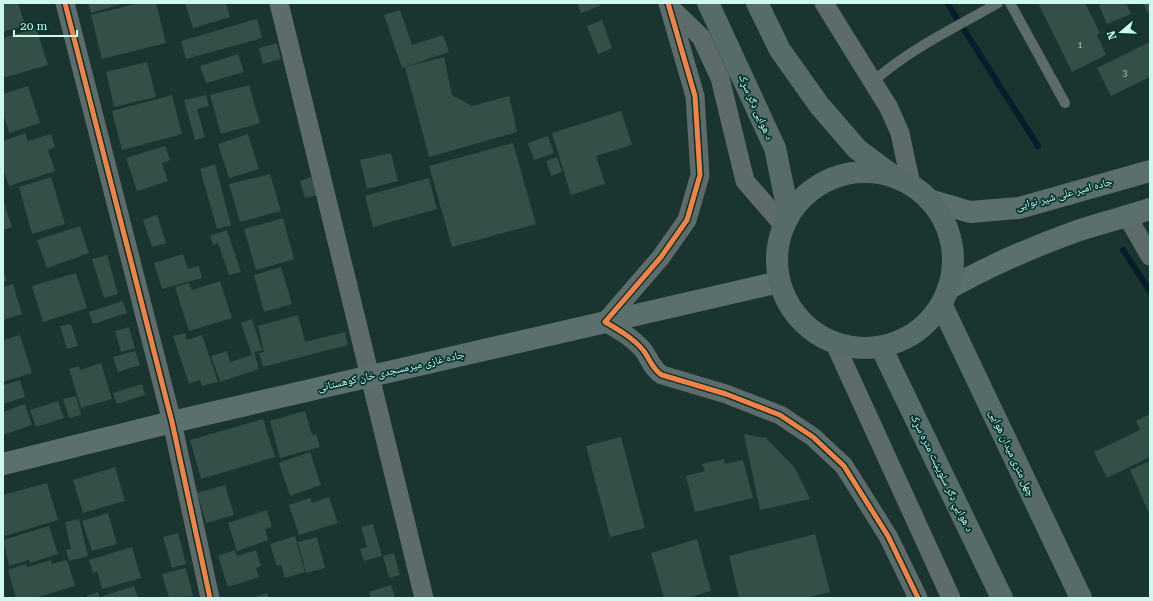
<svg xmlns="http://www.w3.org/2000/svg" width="1153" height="601" font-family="'Roboto Serif','Noto Naskh Arabic',serif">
  <rect width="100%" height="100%" fill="#1a3430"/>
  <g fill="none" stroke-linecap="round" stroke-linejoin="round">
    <g stroke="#071d2b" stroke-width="6">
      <polyline points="947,3 1038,146"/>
      <polyline points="1123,250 1150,291"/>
    </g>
  </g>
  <g fill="#334f47">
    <polygon points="3,3 18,3 25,25 3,32"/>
    <polygon points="88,3 125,3 91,13"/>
    <polygon points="139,3 156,3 166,43 102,59 91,15"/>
    <polygon points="185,3 226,3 230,17 193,28"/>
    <polygon points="577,3 599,3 600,6 581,13"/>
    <polygon points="1038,3 1085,3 1100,33 1097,35 1106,55 1072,72"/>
    <polygon points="1103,3 1126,3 1131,14 1107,24 1099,5"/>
    <polygon points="1143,3 1150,3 1150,17"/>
    <polygon points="400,10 412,45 443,35 449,52 402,68 384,15"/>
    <polygon points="257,19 262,38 186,59 181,41"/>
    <polygon points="602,20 612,48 598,54 587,26"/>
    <polygon points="36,28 48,65 3,78 3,38"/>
    <polygon points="1150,42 1150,77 1111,96 1097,68"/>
    <polygon points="277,43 281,59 263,64 259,48"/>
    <polygon points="238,54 244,72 206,83 200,66"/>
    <polygon points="444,57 452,95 472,106 509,96 517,132 429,157 405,67"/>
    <polygon points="147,62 156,97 114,107 106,72"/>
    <polygon points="249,85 260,123 221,134 210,95"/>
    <polygon points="28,86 40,123 9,133 3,114 3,94"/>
    <polygon points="172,95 182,134 122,150 112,111"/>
    <polygon points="206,95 209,106 197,109 205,137 195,140 184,100"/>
    <polygon points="621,111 632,145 596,156 605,184 571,195 552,133"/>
    <polygon points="25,133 28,141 51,134 55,147 48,150 55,171 9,186 3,168 3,141"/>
    <polygon points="248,134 259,169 229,178 218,144"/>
    <polygon points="548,136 554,153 534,160 528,143"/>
    <polygon points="513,143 536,224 452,247 429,166"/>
    <polygon points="165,146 170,160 162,163 168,181 137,191 126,158"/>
    <polygon points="391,153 398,181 367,189 360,160"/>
    <polygon points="557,157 562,172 551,176 546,161"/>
    <polygon points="215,164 231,225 217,229 200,169"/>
    <polygon points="270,174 281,211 240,222 229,184"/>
    <polygon points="51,177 65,224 32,234 19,187"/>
    <polygon points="312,177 317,195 305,198 300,181"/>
    <polygon points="429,178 437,209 373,227 365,196"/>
    <polygon points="3,199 12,227 3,230"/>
    <polygon points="157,215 166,243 152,247 143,220"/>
    <polygon points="283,218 294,259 256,270 244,229"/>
    <polygon points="80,226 89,253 47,268 37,240"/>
    <polygon points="227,230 241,272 229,275 218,243 213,245 210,236"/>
    <polygon points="183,254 188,269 199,266 202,278 162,289 154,263"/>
    <polygon points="107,255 118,294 104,298 92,259"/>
    <polygon points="281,267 292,304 264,312 254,275"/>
    <polygon points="3,270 7,281 3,282"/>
    <polygon points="76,273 87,308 43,322 32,286"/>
    <polygon points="220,281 232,318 189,331 175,287 189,283 192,290"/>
    <polygon points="13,284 22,314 3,320 3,287"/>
    <polygon points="123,301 127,313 93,324 89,312"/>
    <polygon points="298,315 305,342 345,332 348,345 263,367 259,353 264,352 258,326"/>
    <polygon points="252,319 262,350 254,352 259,369 220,382 211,356 227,351 230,362 252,355 241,323"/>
    <polygon points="71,324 78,346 67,349 60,326"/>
    <polygon points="129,327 135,348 121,352 115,331"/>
    <polygon points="185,333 187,340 202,335 218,382 202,386 200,380 189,384 173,336"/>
    <polygon points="20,335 32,373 3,382 3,340"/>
    <polygon points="135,351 140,365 118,372 113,357"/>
    <polygon points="101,363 112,399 81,408 69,369 79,366 80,370"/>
    <polygon points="20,380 25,397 3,404 3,385"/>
    <polygon points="142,384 145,395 117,404 113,393"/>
    <polygon points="76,396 81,415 69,418 63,399"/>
    <polygon points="58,401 64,418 36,427 30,410"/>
    <polygon points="25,404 32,425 3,435 3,412"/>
    <polygon points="305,411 312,435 316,434 320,447 280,458 270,421"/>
    <polygon points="1150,414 1150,457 1107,478 1094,452 1140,430 1136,421"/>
    <polygon points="263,419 275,457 201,479 190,440"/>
    <polygon points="744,434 766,438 795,468 810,499 760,510"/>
    <polygon points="621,437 645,528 610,537 586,446"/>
    <polygon points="310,452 321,485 290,496 279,463"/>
    <polygon points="724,459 725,464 743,460 753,498 695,512 686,476 705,471 702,464"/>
    <polygon points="1150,461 1150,515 1130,470"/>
    <polygon points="115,467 125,501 83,513 73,480"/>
    <polygon points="47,483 58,520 5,536 3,528 3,495"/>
    <polygon points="225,485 234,515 206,523 197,493"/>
    <polygon points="329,497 338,523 299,535 289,505 310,498 312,503"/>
    <polygon points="267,510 272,527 265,529 268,540 237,551 228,523"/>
    <polygon points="108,513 117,544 92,551 82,521"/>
    <polygon points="79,519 88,556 69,561 66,550 71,549 65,522"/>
    <polygon points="373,524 382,556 364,561 360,549 367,547 361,527"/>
    <polygon points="49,526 58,554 30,563 29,560 9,566 3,540"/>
    <polygon points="178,533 186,564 172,568 163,537"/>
    <polygon points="815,534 830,592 805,598 739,598 729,556"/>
    <polygon points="295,536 305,572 285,578 281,565 277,566 270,544"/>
    <polygon points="317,537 325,568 306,573 298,542"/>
    <polygon points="697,539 711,591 687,598 664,598 651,553"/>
    <polygon points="132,547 141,578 102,589 97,571 93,573 89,560"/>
    <polygon points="235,550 237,556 256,550 261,566 256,568 259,577 228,587 218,556"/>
    <polygon points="394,553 400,575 389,578 383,556"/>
    <polygon points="51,560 52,564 67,560 75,586 35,598 16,598 8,570 26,564 27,567"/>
    <polygon points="186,568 193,596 169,598 162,574"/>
    <polygon points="391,585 395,598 371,598 369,592"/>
    <polygon points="134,586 138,598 103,598 103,596"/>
    <polygon points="98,592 100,598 87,598 87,596"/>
    <polygon points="267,593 269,598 252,598"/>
  </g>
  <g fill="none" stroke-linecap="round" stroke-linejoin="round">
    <g stroke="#5d6c6a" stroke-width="10">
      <polyline points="1010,3 1065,103"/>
      <path d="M874,81C911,48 955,28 998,3"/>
    </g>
    <g stroke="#5d6c6a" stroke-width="19">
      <polyline points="65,3 172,422 210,598"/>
      <polyline points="279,3 424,598"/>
      <path d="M668,3L695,96L700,175L687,220L661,257L605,322C619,330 633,338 643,350C650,359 652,369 662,375L726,394L780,415L813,437L844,466L888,536L918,598"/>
      <polyline points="824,3 889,108 900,133 911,185"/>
      <polyline points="671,8 701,37 720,78 745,181 784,226"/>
      <polyline points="1127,216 1150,256"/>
      <polyline points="835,344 951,598"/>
    </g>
    <g stroke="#5b706c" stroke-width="22">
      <polyline points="929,200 970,212 1019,208 1150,171"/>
      <path d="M948,289C989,266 1032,247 1077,231C1101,223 1126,217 1150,209"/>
      <polyline points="3,464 172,422 779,282"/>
    </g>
    <g stroke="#576c69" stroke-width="22">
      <polyline points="708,3 775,148 789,216"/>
      <polyline points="757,3 780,50 819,105 857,149 892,175"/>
      <circle cx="865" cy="260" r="88"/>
      <polyline points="943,308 1081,598"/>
      <polyline points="881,347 1002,598"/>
    </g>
    <g stroke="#01342e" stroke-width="8">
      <g id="cycleway">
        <polyline points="65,3 172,422 210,598"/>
        <path d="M668,3L695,96L700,175L687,220L661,257L605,322C619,330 633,338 643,350C650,359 652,369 662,375L726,394L780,415L813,437L844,466L888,536L918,598"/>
      </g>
    </g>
    <use href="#cycleway" stroke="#f48246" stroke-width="5"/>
  </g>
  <g text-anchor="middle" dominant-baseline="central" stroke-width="3.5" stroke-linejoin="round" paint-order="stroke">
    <g font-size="9" fill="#a7cdc4">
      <text x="1080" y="45">1</text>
      <text x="1125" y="73">3</text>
    </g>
    <g font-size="11" fill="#cef7ee" stroke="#01342e">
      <text transform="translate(756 107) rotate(66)">د هوایی ډګر سړک</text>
      <text transform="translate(1064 194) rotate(-15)">جاده امیر علی شیر نوایی</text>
      <text transform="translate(391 371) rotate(-13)">جاده غازی میرمسجدی خان کوهستانی</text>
      <text transform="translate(1012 453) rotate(65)">چهل متری میدان هوایی</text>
      <text transform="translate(942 473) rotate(64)">د هوايي ډګر سلویښت متره سړک</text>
    </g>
  </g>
  <rect width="1153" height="601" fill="none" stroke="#cef7ee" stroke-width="8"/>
  <g transform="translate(1121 32) rotate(251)" stroke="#01342e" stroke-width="3" paint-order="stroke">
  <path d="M0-3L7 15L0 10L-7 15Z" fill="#cef7ee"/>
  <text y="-6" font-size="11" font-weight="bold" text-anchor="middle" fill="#cef7ee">N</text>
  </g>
  <path d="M14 30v6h63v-6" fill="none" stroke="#cef7ee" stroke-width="2"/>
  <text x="20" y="30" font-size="12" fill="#cef7ee" stroke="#01342e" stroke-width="3" paint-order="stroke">20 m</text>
</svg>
